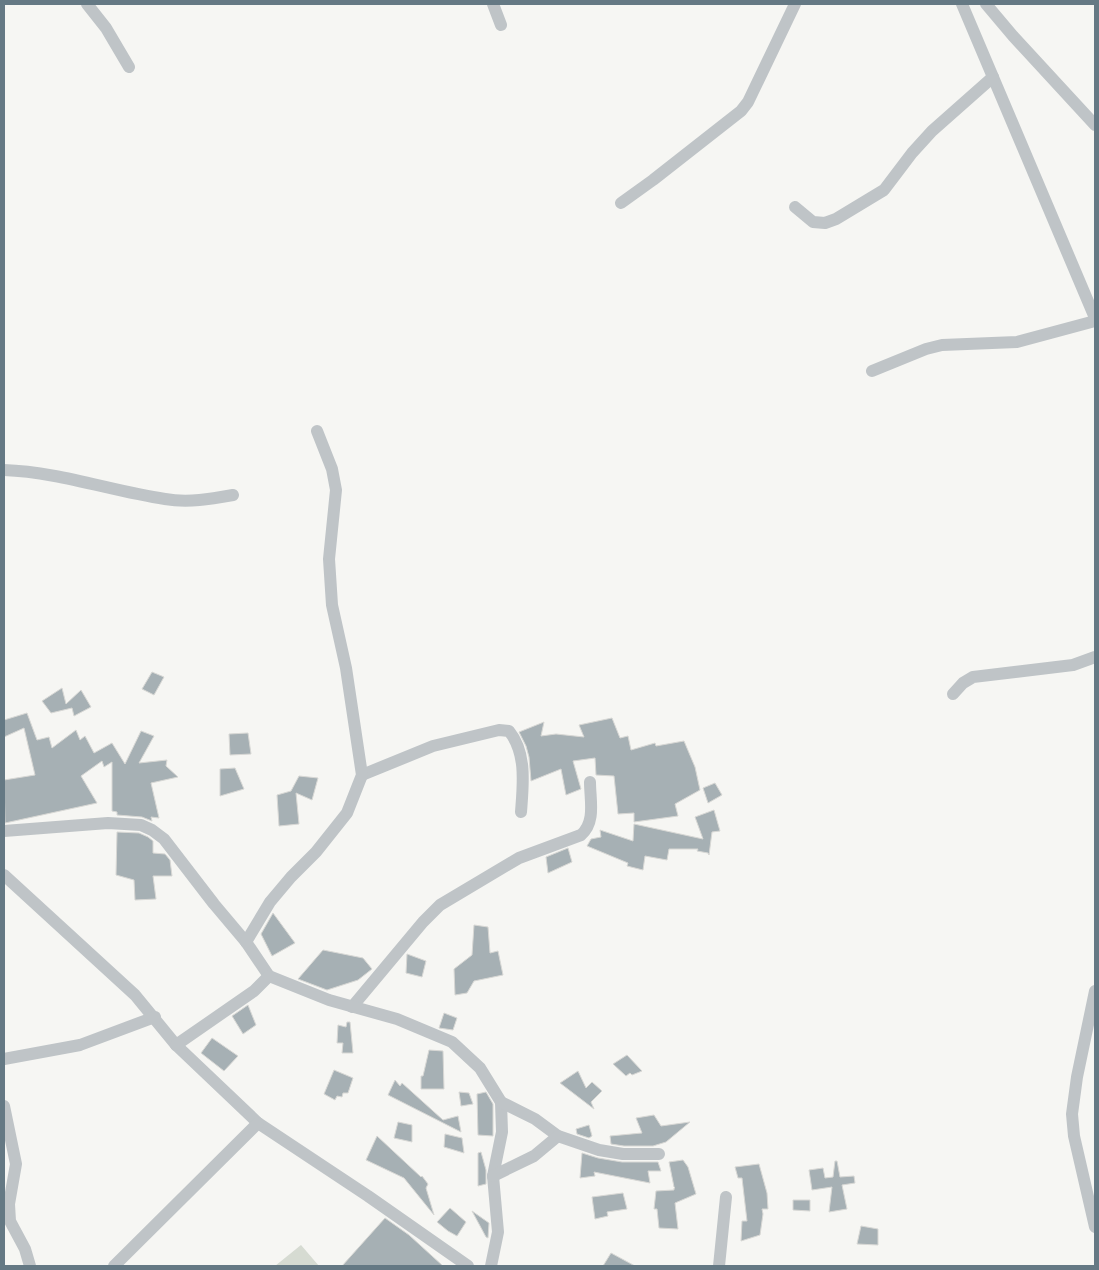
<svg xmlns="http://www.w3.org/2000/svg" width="1099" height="1270" font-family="Ubuntu,sans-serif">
  <rect width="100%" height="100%" fill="#f6f6f3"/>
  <polygon fill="#d6dbd2" points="301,1245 319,1266 275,1266"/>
  <g fill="#a6b0b4" stroke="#d8d8d5">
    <polygon points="152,672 164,677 154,695 142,689"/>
    <polygon points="62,688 66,704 81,690 91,707 74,716 72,708 51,713 42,701"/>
    <polygon points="27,713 37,740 49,737 52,748 76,730 80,740 85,736 94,753 112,743 125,764 141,731 154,736 139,763 167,760 166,766 178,777 151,783 159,818 151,817 152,821 142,817 117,815 117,812 112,811 112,762 104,767 102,761 81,776 97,803 5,823 4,780 35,775 24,728 4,737 4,720"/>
    <polygon points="612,718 620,738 628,736 631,750 655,743 656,746 684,741 695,767 700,790 675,804 678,816 634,822 634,813 618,814 614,776 596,775 595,758 573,761 581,789 566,795 561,769 531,781 529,757 526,746 519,732 544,722 541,736 556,734 584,737 579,725"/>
    <polygon points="248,733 251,754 230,755 229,734"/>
    <polygon points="235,768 244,789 220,796 220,769"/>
    <polygon points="299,776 318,778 312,800 296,793 299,824 279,826 277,795 291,791"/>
    <polygon points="715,783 722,795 708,803 703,788"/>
    <polygon points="714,810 720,831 712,832 709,855 708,853 697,851 698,849 669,849 667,860 645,856 643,870 627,866 628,863 587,846 591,839 601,837 600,830 633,841 634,824 703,839 695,817"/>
    <polygon points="117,832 139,833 148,837 153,841 153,853 165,854 170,860 172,876 153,876 156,899 135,900 134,880 116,875"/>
    <polygon points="568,848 572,862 548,873 546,857"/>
    <polygon points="273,913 295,943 272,956 261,934"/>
    <polygon points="474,925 488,927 490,953 498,951 503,975 474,981 467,993 455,995 454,969 472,955"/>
    <polygon points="323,950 363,958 372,969 358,980 327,990 298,979"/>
    <polygon points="407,954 426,961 422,977 406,973"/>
    <polygon points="248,1005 256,1025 243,1034 232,1016"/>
    <polygon points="444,1013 457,1018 453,1030 439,1028"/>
    <polygon points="347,1022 350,1022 353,1053 342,1053 343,1043 337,1043 338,1025 346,1027"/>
    <polygon points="212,1038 238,1056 224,1071 201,1053"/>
    <polygon points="429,1050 443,1051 444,1089 421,1089 421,1076 423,1076"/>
    <polygon points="627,1055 642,1071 632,1075 630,1073 626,1076 613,1064"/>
    <polygon points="334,1070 353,1078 348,1093 343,1093 342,1097 337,1096 335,1100 324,1094"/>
    <polygon points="578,1071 586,1088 592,1082 602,1091 591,1102 594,1109 560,1083"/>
    <polygon points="395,1080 400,1086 402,1083 443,1120 458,1116 461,1132 388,1095"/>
    <polygon points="459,1092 469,1093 473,1104 461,1106"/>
    <polygon points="486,1092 493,1104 493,1136 478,1135 477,1094"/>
    <polygon points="654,1115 661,1126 690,1122 666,1142 653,1146 624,1146 611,1144 610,1136 642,1133 636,1118"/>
    <polygon points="398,1122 412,1125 412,1142 394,1138"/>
    <polygon points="589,1125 592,1136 589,1138 577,1134 576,1129"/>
    <polygon points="445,1134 462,1138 464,1153 444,1147"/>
    <polygon points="377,1136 421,1177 422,1176 428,1184 426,1188 434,1215 404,1178 366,1160"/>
    <polygon points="481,1152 486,1170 486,1184 478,1186 478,1153"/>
    <polygon points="582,1153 598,1158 622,1162 658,1162 661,1171 648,1171 650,1183 594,1172 595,1176 580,1178"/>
    <polygon points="683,1160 688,1167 696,1194 675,1203 678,1229 659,1228 657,1209 654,1209 656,1191 674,1190 674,1188 675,1188 674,1187 669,1162"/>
    <polygon points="835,1161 837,1161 840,1177 854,1176 855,1183 842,1185 847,1209 829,1212 832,1187 812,1190 809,1170 823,1168 825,1178 833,1177"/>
    <polygon points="759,1164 767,1193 768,1209 762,1209 763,1214 760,1235 741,1241 742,1221 747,1221 742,1178 738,1178 735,1167"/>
    <polygon points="623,1193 627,1209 607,1212 608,1216 595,1219 592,1197"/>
    <polygon points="793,1200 810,1200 810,1211 793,1210"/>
    <polygon points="450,1208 466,1222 457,1236 448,1231 437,1222"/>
    <polygon points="472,1211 489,1223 488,1238 486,1237"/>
    <polygon points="385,1218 409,1235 443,1266 342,1266"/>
    <polygon points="861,1226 878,1229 878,1245 857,1244"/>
    <polygon points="611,1253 635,1266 603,1266"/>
  </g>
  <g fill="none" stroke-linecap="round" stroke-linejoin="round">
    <g stroke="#bfc4c7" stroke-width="12">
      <polyline points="87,4 106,28 129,67"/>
      <polyline points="493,4 501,25"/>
      <polyline points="962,4 1095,318"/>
      <polyline points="986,4 1013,36 1095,125"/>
      <polyline points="621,203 653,180 741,111 748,102 795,4"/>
      <polyline points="795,207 813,222 825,223 836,219 884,190 912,153 932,131 993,77"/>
      <polyline points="872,371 926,349 942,345 1017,342 1095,321"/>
      <path d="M4,470C59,472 111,491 165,499C188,503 211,499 233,495"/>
      <polyline points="953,694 963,683 973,677 1073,665 1095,657"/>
      <path d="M362,775L433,746L499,730L509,731C527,753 523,785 521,812"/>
      <polyline points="4,831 108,823 141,825 152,830 164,839 214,904 246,942 269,976"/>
      <polyline points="4,875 135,995 176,1045 258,1123 368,1196 468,1266"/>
      <polyline points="246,942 270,902 291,877 316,852 347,813 362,775 346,668 332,605 329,559 336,490 332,469 317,431"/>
      <polyline points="1095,991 1077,1077 1072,1114 1074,1136 1095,1227"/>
      <path d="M352,1007L423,922L440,905L519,858L581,835C596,822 590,800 590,782"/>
      <polyline points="176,1045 254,991 269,976 329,1000 397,1019 452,1042 480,1068 501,1102 502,1132 493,1176 498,1232 491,1266"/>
      <polyline points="4,1059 80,1045 155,1017"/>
      <polyline points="501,1102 535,1119 558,1136 599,1150 623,1154 659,1154"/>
      <polyline points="4,1106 16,1164 9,1204 10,1221 25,1249 30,1266"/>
      <polyline points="493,1176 534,1156 558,1136"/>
      <polyline points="114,1266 258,1123"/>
      <polyline points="719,1266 726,1197"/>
    </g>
  </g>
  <rect width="1099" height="1270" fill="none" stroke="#657984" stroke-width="10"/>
</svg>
